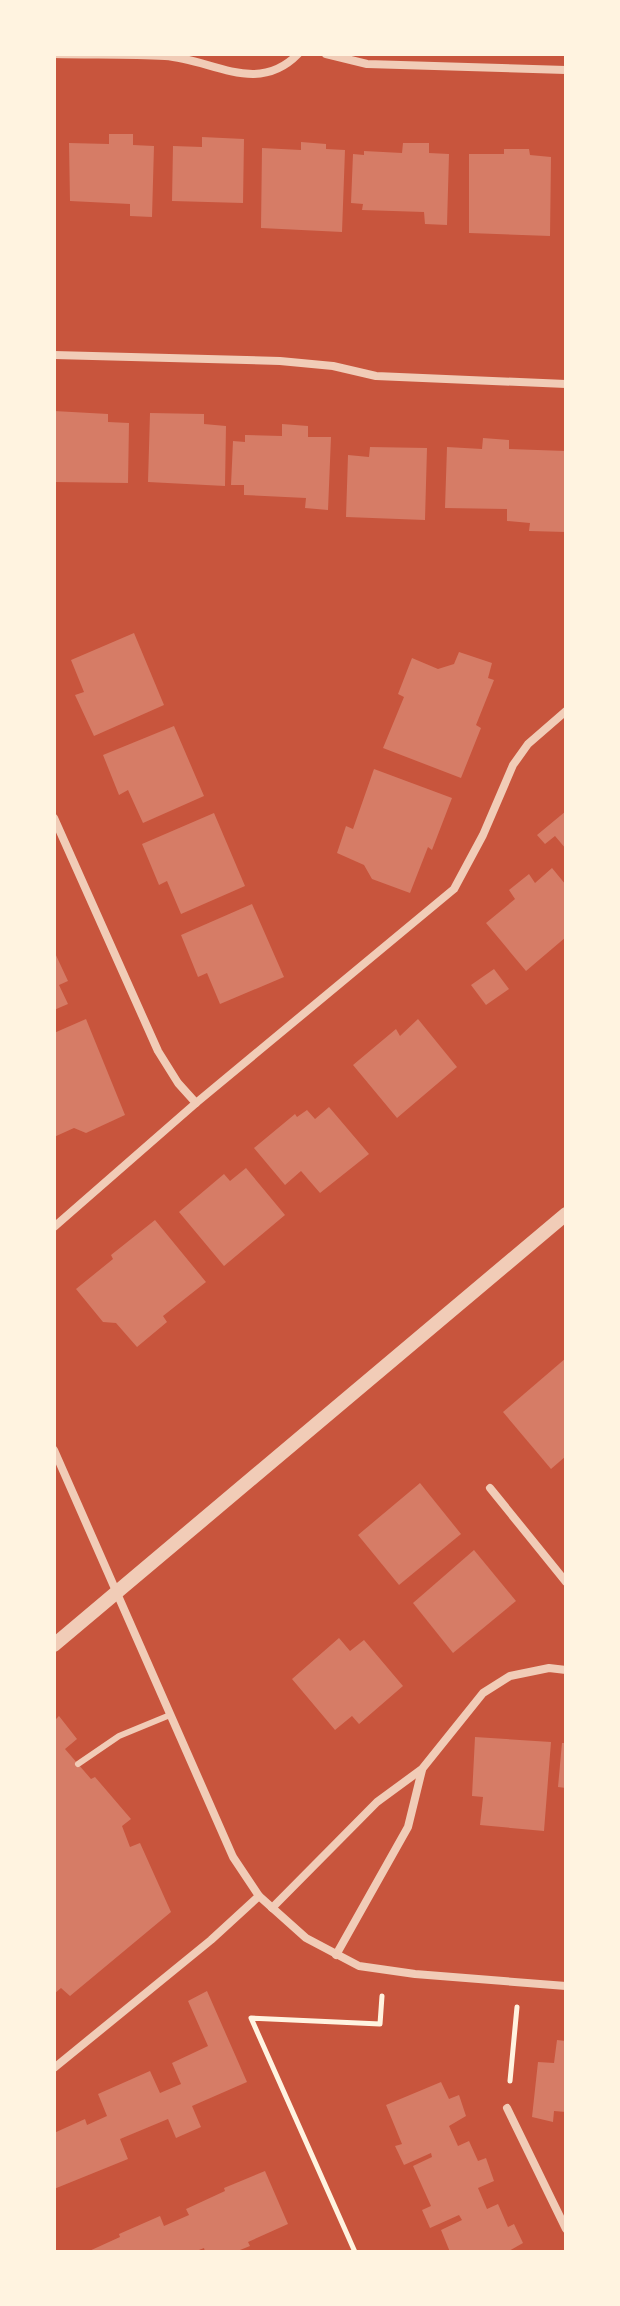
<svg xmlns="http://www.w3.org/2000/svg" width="620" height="2306" font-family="Quicksand,sans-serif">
  <rect width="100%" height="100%" fill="#c8553d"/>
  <g fill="#d67c66">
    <polygon points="109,134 133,134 133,145 154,146 152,217 130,216 130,204 70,201 69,143 109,144"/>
    <polygon points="202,137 244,139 243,203 172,201 173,146 202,147"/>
    <polygon points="301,142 326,144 326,149 345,150 342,232 261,228 262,148 301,150"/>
    <polygon points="403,143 429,143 429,153 449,154 447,225 425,224 424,212 362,210 363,204 351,203 353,154 364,155 364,151 402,153"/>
    <polygon points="504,149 529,149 530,155 551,157 550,236 469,233 469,154 504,154"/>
    <polygon points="54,411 108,414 108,422 129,423 128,483 54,482"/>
    <polygon points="150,413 204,414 204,424 226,426 225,486 148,482"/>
    <polygon points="282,424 308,426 308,437 331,437 328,510 305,508 306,498 244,495 244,485 231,485 233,441 245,442 245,435 282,436"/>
    <polygon points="483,438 509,440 509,449 566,451 566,532 529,531 530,523 507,521 507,509 445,508 447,447 482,449"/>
    <polygon points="370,447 427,448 425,520 346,517 348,455 369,457"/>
    <polygon points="134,633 164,705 94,736 75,695 84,692 71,660"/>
    <polygon points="459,652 492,663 488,678 494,680 476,725 481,728 461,778 383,748 404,697 398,694 412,658 438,669 454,664"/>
    <polygon points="174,726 204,796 143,823 128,790 119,795 103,755"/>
    <polygon points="374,769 452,798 432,850 428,847 410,893 372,879 364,865 337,853 346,826 353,829"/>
    <polygon points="566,811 566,849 555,836 545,844 537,835"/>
    <polygon points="214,813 245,886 181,914 167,881 159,885 142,844"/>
    <polygon points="552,868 566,885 566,937 526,971 486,923 515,899 509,890 529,874 535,883"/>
    <polygon points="252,904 284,977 220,1004 207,973 198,977 181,935"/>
    <polygon points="54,951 68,981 59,985 68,1004 54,1010"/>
    <polygon points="494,969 509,989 486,1005 471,985"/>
    <polygon points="86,1019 125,1115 86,1133 74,1128 54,1137 54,1033"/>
    <polygon points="418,1019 457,1067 397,1118 353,1065 396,1029 400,1036"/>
    <polygon points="329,1107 369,1154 320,1193 301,1171 285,1185 254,1148 295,1114 297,1117 307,1110 315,1119"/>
    <polygon points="246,1168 285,1215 224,1266 179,1212 224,1174 230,1181"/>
    <polygon points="155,1220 206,1282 163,1316 167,1322 137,1347 116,1323 103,1322 76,1289 113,1259 111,1255"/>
    <polygon points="566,1358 566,1456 551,1469 503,1412"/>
    <polygon points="420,1483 461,1534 399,1585 358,1535"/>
    <polygon points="474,1550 516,1601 453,1653 413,1603"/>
    <polygon points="339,1638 350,1651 364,1640 403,1686 359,1724 352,1716 335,1730 292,1679"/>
    <polygon points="59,1716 77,1739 65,1749 91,1779 95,1777 131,1819 122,1826 130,1847 140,1843 171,1912 70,1996 61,1988 54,1994 54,1721"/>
    <polygon points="475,1737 551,1742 544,1831 480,1825 483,1797 472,1796"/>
    <polygon points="562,1743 566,1743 566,1788 558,1787"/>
    <polygon points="207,1991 247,2082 192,2106 201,2127 176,2138 168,2119 120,2139 128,2159 54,2189 54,2133 85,2119 87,2125 107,2116 98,2094 150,2071 160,2093 181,2084 172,2063 208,2046 188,2001"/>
    <polygon points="557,2040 566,2041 566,2112 554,2111 553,2122 532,2117 538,2062 554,2063"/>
    <polygon points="441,2082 449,2099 459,2095 466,2116 449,2126 458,2146 469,2141 478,2161 486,2158 494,2181 478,2188 487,2209 498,2204 508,2227 514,2224 523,2243 507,2252 450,2252 441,2230 462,2220 459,2215 430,2228 422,2210 431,2206 413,2166 432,2157 431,2153 404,2165 395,2146 402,2144 386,2105"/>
    <polygon points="265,2171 288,2224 248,2242 250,2246 235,2252 205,2252 204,2248 194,2252 87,2252 120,2237 119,2234 160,2216 164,2226 189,2215 186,2209 225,2191 224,2188"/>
  </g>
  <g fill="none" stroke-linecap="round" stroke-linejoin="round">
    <g stroke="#fff3e0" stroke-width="5">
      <polyline points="510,2081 517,2007"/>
      <polyline points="355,2252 251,2018 380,2024 382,1996"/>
    </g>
    <polyline stroke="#f1ccb7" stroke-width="6" points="78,1764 119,1736 170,1715"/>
    <g stroke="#f1ccb7" stroke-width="8">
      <path d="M54,54C91,55 128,54 165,56C212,59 257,96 298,54"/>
      <polyline points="326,54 367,64 566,70"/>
      <polyline points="54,355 280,361 333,366 376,376 566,384"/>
      <polyline points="54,818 158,1051 178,1083 196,1103"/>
      <polyline points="54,1227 196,1103 454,889 483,835 513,765 528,744 566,711"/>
      <polyline points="54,1450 233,1857 259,1896 306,1938 359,1966 415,1974 566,1986"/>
      <polyline points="490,1488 566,1582"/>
      <polyline points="272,1908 377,1802 422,1769 483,1693 510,1676 549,1668 566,1670"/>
      <polyline points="336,1955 408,1827 422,1770"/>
      <polyline points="54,2068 211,1940 259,1896"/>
      <polyline points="507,2108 566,2229"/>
    </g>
    <polyline stroke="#f1ccb7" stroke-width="14" points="54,1645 566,1214"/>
  </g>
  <rect width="620" height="2306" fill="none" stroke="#fff3e0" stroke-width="112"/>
</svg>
